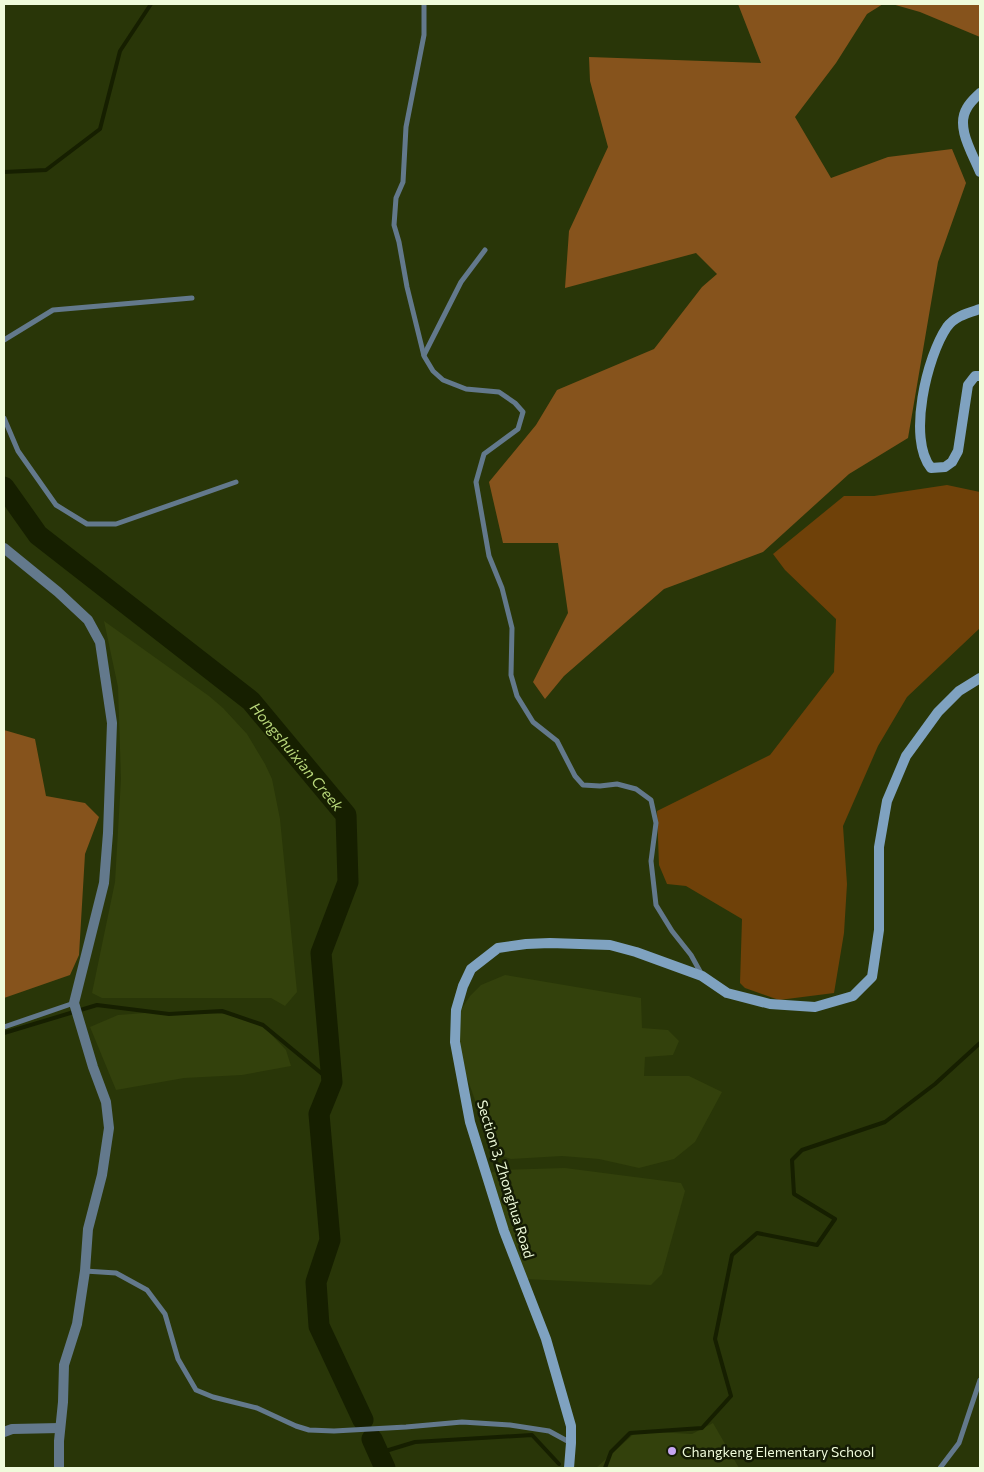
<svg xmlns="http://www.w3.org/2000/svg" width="984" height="1472" font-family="Commissioner,sans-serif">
  <rect width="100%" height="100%" fill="#293608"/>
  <g fill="#33410c">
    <polygon points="104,621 209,696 223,708 247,734 265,764 272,779 280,819 297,992 285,1006 271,998 102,998 92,993 115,882 121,779 118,687"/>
    <polygon points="505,975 641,998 642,1028 668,1030 679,1041 673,1055 645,1057 644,1076 689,1076 722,1092 695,1142 674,1159 639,1168 599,1159 562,1156 511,1159 494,1153 457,1050 461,1010 470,996 481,985"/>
    <polygon points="158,1012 231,1014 251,1019 266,1029 286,1050 291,1066 242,1075 184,1078 116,1090 90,1027 118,1015"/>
    <polygon points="565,1168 681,1183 685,1191 662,1274 651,1285 525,1279 489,1173 501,1170"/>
    <polygon points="713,1423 739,1468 596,1468 637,1431 692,1434"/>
  </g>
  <polygon fill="#6f4109" points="947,485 980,492 980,628 907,697 878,746 843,826 847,884 844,933 834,993 779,1000 745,988 740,983 742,919 686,886 667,884 659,865 657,811 770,755 834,672 836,619 785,570 773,554 844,496 874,496"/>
  <g fill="#86531c">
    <polygon points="738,4 883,4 867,14 836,63 795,117 831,178 888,157 952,149 966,183 938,262 908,438 849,474 763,552 664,589 564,676 545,699 533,682 568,613 558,543 503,543 489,482 536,425 557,390 654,349 702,287 717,274 696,253 565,288 569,231 608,147 590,81 589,57 761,63"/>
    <polygon points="892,4 980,4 980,37 920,12"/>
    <polygon points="4,730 35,739 46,796 85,803 99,817 85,854 79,955 70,975 4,998"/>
  </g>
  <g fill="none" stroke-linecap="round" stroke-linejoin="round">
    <g stroke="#161f00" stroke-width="4">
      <polyline points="4,172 46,170 100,129 120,51 151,4"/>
      <polyline points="4,1033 97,1005 169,1014 222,1011 263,1025 332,1082"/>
      <polyline points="379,1453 415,1442 532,1435 559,1464"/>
      <polyline points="605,1468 611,1452 630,1433 702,1428 731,1396 715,1339 732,1255 757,1233 817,1245 835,1219 794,1194 792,1160 802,1150 885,1122 935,1084 980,1043"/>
    </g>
    <g stroke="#161f00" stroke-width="21">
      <path id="s1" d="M4,487L38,535L251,701L346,815L348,882L321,953L332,1082L319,1114L330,1240L316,1282L319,1326L363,1420"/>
      <polyline points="372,1439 385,1468"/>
    </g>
    <g stroke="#63798c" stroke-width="5">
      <polyline points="424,4 424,35 406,127 403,182 396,198 394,225 399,242 407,287 424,356 433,371 443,380 466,389 499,392 515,403 523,412 518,429 484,454 476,482 489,556 502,588 512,628 511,675 517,696 533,722 557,741 575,776 583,785 600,786 617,784 636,789 651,800 656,823 651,861 656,905 672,931 691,955 702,975"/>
      <polyline points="4,340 53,310 192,298"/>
      <polyline points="424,355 461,282 485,250"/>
      <polyline points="4,418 18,451 56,505 87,524 116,524 236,482"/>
      <polyline points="4,1027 74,1003"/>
      <polyline points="85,1271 116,1273 147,1290 165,1314 178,1359 196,1390 213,1397 257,1408 296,1426 309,1430 334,1431 406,1427 462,1422 510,1425 549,1431 571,1443"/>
      <polyline points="940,1468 959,1443 980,1380"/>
    </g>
    <polyline stroke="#63798c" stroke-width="10" points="4,1432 12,1429 60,1428"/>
    <polyline stroke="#63798c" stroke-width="10" points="4,548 58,592 88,620 100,642 112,723 108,833 104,883 74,1003 93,1067 106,1102 109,1128 102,1175 88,1229 85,1271 77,1324 64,1365 63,1402 59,1441 59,1468"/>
    <g stroke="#7fa2c0" stroke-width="10">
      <path d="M980,93C976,97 970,102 967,108C955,127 973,154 980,172"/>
      <path d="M980,309C968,313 955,316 947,327C927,356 907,439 931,468L945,467L952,462L958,451L968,385L975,376H980"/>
      <polyline points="569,1468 571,1443 571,1426 546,1339 504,1231 470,1122 455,1042 456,1010 463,986 471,969 498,948 526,944 550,943 610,945 636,952 702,976 727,993 770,1004 815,1007 853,996 872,977 879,930 879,847 887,801 906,756 938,712 959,691 980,678"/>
    </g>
  </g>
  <circle fill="#c6a6f0" stroke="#141b04" stroke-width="2" cx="672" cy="1451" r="5"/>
  <g text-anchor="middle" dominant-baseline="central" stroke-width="5" stroke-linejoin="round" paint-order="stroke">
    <g font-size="14" fill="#effbdb" stroke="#141b04">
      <text transform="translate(506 1179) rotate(73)">Section 3, Zhonghua Road</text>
    </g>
    <g font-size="14" fill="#effbdb" stroke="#141b04" text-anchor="start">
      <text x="682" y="1451">Changkeng Elementary School</text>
    </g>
    <g font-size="15" font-style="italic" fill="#b8d779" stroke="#141b04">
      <text stroke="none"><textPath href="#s1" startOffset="401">Hongshuixian Creek</textPath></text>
    </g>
  </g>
  <rect width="984" height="1472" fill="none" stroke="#effbdb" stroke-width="10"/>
</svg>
